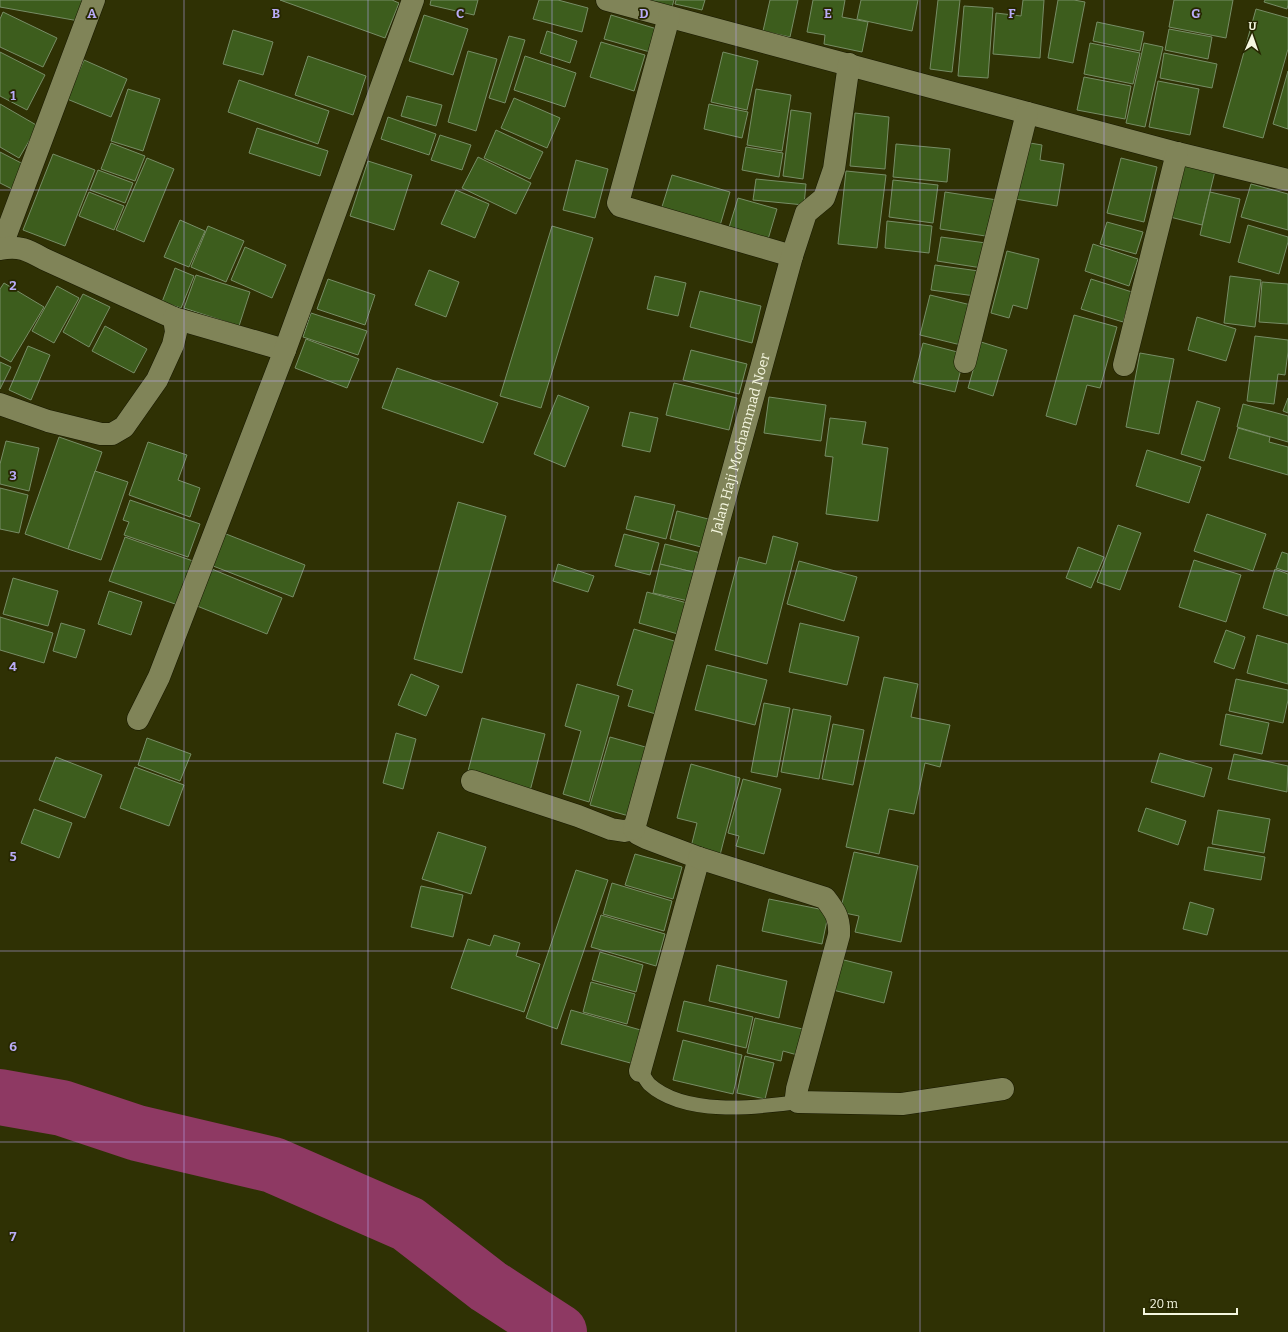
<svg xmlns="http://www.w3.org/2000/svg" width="1288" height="1332" font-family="Bitter,serif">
  <rect width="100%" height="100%" fill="#2f3104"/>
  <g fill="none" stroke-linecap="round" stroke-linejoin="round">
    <polyline stroke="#8e3963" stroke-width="56" points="0,1097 62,1108 137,1133 273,1165 408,1224 488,1286 559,1332"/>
  </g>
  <g fill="#3d5d1d" stroke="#778d66">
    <polygon points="0,0 83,0 79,21 0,7"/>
    <polygon points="280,0 392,0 399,3 385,38"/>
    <polygon points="431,0 478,0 474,15 430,5"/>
    <polygon points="539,0 558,0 588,8 582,32 533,19"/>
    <polygon points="645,0 674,0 672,7"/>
    <polygon points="676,0 705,0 702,10 675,4"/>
    <polygon points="770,0 798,0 790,37 763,31"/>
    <polygon points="813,0 845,0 842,17 868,22 862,52 824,44 825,35 807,32"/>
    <polygon points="861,0 918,0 912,31 857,19"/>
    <polygon points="938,0 960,0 952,72 930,69"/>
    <polygon points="1023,0 1044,0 1040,58 993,54 996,13 1021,16"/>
    <polygon points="1058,0 1074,0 1085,2 1073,63 1048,58"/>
    <polygon points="1174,0 1233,0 1226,38 1169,27"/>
    <polygon points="1265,0 1288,0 1288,5 1287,9 1264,2"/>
    <polygon points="964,6 993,8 988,78 958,76"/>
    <polygon points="1256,9 1288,18 1288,49 1263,138 1223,127"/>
    <polygon points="3,12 57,38 43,67 0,47 0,19"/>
    <polygon points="424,15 468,29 453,75 409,61"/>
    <polygon points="611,15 657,29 650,52 604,39"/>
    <polygon points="1097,22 1144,32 1140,51 1093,41"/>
    <polygon points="1169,29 1212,37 1208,59 1165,50"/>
    <polygon points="233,30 273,42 263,75 223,64"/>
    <polygon points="547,31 577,41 570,63 540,53"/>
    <polygon points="509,36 525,40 505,103 489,98"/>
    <polygon points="601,42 645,55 634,91 590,77"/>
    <polygon points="1090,43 1140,53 1133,84 1084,74"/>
    <polygon points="1144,43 1163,47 1145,127 1126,123"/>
    <polygon points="468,51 497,59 476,131 448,122"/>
    <polygon points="0,52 45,75 27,110 0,96"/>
    <polygon points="723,52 758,61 747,110 711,102"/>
    <polygon points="1164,53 1217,64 1212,88 1160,78"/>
    <polygon points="308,56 366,76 353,115 295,95"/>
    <polygon points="525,56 576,73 565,107 514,90"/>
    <polygon points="84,60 127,79 111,117 67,99"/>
    <polygon points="1288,71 1288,129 1273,124"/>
    <polygon points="1084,77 1131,86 1125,119 1077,110"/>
    <polygon points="239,80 329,111 318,144 228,112"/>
    <polygon points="1158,81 1199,89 1190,135 1149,127"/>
    <polygon points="128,89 160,99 143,151 111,141"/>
    <polygon points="756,89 791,95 782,151 747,145"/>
    <polygon points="407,96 442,105 436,126 401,116"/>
    <polygon points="514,98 560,118 547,148 501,128"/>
    <polygon points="0,104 38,126 19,158 0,147"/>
    <polygon points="709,104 748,112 742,138 704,129"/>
    <polygon points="791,110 811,113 803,179 783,176"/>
    <polygon points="855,113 889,117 885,169 850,166"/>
    <polygon points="388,117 436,134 429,155 381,139"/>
    <polygon points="257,128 328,151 320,176 249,153"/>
    <polygon points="496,130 543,152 530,179 484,158"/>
    <polygon points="440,135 471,145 462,170 431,160"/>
    <polygon points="1024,142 1042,145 1040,160 1064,164 1057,206 1015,199"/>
    <polygon points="111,143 145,156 135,181 101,169"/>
    <polygon points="896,144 950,149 947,182 893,177"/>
    <polygon points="746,147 783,153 779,177 742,170"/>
    <polygon points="0,152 27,166 14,190 0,183"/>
    <polygon points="53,154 95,170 65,246 23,230"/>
    <polygon points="478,157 531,183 516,214 462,188"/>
    <polygon points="147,158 174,169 144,242 116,230"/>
    <polygon points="1121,158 1157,167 1144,222 1107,213"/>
    <polygon points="576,160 608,169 595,218 563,210"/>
    <polygon points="368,161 412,175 394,230 350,216"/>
    <polygon points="1178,162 1215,171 1202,225 1166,216"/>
    <polygon points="98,170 133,183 125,203 90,190"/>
    <polygon points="846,171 886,175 877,248 838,244"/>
    <polygon points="672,175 730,192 719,229 660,213"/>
    <polygon points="756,179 806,184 804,205 753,200"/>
    <polygon points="893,180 938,185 933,223 889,217"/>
    <polygon points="1251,184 1288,194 1288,230 1241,217"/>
    <polygon points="456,190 489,204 475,238 441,224"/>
    <polygon points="89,192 124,206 114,230 79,216"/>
    <polygon points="945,192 997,200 992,237 940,229"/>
    <polygon points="1210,192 1240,199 1230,243 1200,235"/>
    <polygon points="738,198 777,209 766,246 727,234"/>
    <polygon points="180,220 205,231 189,267 164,257"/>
    <polygon points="887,221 932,226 929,253 885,248"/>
    <polygon points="1107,222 1143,232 1136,254 1100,244"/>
    <polygon points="1248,225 1288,237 1288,242 1279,274 1238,262"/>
    <polygon points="208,226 244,241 226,282 191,267"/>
    <polygon points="552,226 593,238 541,408 500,396"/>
    <polygon points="941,237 986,243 982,268 937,261"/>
    <polygon points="1093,244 1138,259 1129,286 1085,271"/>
    <polygon points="245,247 286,265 272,298 231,280"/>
    <polygon points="1007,251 1039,259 1027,309 1013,305 1009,318 991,313"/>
    <polygon points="935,265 979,271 975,296 931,290"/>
    <polygon points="175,268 194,276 181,308 162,302"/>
    <polygon points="429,270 459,282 446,317 415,305"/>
    <polygon points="196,275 250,292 239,326 184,308"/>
    <polygon points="655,276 686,283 678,316 647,309"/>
    <polygon points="1230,276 1261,280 1255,327 1224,323"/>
    <polygon points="328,279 375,295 365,325 317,309"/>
    <polygon points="1091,279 1132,292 1123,322 1081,309"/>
    <polygon points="1262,282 1288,284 1288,324 1259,322"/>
    <polygon points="4,283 44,307 11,362 0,356 0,289"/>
    <polygon points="57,286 79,298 54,343 32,331"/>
    <polygon points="700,291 761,306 752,343 690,327"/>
    <polygon points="83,294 110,307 89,347 63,332"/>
    <polygon points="930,295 971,305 961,345 920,335"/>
    <polygon points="311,313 367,331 358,355 303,337"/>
    <polygon points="1074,315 1117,327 1100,388 1087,385 1076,425 1046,416"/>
    <polygon points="1197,317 1236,329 1226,361 1188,350"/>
    <polygon points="105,326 147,349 134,373 92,351"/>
    <polygon points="1255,336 1288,340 1288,352 1285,375 1278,374 1274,404 1247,401"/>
    <polygon points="306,339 359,359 347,388 295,368"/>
    <polygon points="981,342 1007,350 993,396 968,388"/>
    <polygon points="923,343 965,354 955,392 913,382"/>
    <polygon points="28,346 50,355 31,400 9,390"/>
    <polygon points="691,350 747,364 739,394 683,380"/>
    <polygon points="1140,353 1174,359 1159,434 1126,427"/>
    <polygon points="0,362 11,367 0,389"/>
    <polygon points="397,368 498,403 483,443 382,408"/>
    <polygon points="674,383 737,398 729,430 666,415"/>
    <polygon points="558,395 589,407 565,467 534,454"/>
    <polygon points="769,397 826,405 821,441 764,433"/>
    <polygon points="1288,398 1288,413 1283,411"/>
    <polygon points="1197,401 1220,408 1204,461 1181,454"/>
    <polygon points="1243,404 1288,416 1288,442 1237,427"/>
    <polygon points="630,412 658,418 650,452 622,446"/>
    <polygon points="830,418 866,422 862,444 888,448 878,521 826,514 833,457 825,456"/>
    <polygon points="1238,428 1270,437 1269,442 1288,447 1288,475 1229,458"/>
    <polygon points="59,437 102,452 68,549 25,534"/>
    <polygon points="6,441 39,448 29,491 0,484 0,464"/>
    <polygon points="148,442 187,455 178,480 200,488 190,517 129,495"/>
    <polygon points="1147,450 1201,467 1189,503 1136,486"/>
    <polygon points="95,471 128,482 101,560 68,549"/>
    <polygon points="0,488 28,495 19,533 0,529"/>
    <polygon points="635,496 675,505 666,539 626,529"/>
    <polygon points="130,500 200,524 188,557 124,535 129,522 123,520"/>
    <polygon points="458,502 506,516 462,673 414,659"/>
    <polygon points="677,511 716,521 709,549 670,539"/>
    <polygon points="1207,514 1266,534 1253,571 1194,551"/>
    <polygon points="1118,525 1141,533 1120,590 1097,582"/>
    <polygon points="221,532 305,565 293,597 208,564"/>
    <polygon points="624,534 659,543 650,575 615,566"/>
    <polygon points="773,536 798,543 767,664 715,650 739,557 766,564"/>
    <polygon points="125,537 193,561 178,605 109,581"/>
    <polygon points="665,544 705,554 701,574 660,564"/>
    <polygon points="1078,547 1104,557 1091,588 1066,578"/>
    <polygon points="1282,552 1288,554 1288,572 1276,568"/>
    <polygon points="1194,560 1241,575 1226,622 1179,607"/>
    <polygon points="799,561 857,577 844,621 787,604"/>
    <polygon points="558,564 594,576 588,592 553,581"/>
    <polygon points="660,564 701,574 693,602 653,593"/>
    <polygon points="207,567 282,598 267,634 192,604"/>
    <polygon points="1275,569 1288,574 1288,616 1263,608"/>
    <polygon points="13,578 58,591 48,626 3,614"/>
    <polygon points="109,591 142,602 131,635 98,624"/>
    <polygon points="647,592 687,603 678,634 639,623"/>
    <polygon points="0,617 53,633 44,663 0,650"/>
    <polygon points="61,623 85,630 76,658 53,651"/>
    <polygon points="800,623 859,637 847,685 789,672"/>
    <polygon points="634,629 684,644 663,716 628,706 633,690 617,685"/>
    <polygon points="1226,630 1245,637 1234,669 1214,662"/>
    <polygon points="1257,635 1288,644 1288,684 1247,673"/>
    <polygon points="707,665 767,680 755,725 695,710"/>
    <polygon points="411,674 439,686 426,716 398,705"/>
    <polygon points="884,677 918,684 911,717 950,725 940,767 925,763 914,814 889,809 879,854 846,847"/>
    <polygon points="1236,679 1288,690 1288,700 1283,723 1229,711"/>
    <polygon points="577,684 619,696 589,802 563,794 581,731 565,726"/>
    <polygon points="764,703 790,708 777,777 751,772"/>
    <polygon points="793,709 831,716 819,779 781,772"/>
    <polygon points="1226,714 1269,723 1262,754 1220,745"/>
    <polygon points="482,718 545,734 530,791 467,775"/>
    <polygon points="833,724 864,730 853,785 822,779"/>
    <polygon points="396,733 416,739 403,789 383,783"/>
    <polygon points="610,737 656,750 636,818 590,805"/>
    <polygon points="147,738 191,754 180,781 138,765"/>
    <polygon points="1160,753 1212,768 1204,797 1151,782"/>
    <polygon points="1234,754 1288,766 1287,792 1228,779"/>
    <polygon points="56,757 102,775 85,818 39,800"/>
    <polygon points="691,764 740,778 720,855 691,847 697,823 677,818"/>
    <polygon points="135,767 184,785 169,826 120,808"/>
    <polygon points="743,779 781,789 764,854 736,846 739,836 728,833"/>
    <polygon points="1146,808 1186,821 1178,845 1138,831"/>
    <polygon points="34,809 72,823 59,858 21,843"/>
    <polygon points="1218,810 1270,819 1264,853 1212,844"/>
    <polygon points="438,832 486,847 471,894 422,879"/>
    <polygon points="1208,847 1265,857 1261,880 1204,870"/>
    <polygon points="854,852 918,866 901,942 855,932 859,916 840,912"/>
    <polygon points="635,854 682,867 673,899 625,885"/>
    <polygon points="576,870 608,880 557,1029 526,1018"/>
    <polygon points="612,883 672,901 664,931 603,914"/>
    <polygon points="421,886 463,895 453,937 411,927"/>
    <polygon points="769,899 829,911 822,944 762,931"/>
    <polygon points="1190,902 1214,909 1207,935 1183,929"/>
    <polygon points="601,915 665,934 656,966 591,947"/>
    <polygon points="494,935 520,943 516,956 540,964 524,1012 451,988 468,939 490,946"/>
    <polygon points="600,952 643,965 636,992 592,980"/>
    <polygon points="840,959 892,972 884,1003 833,990"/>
    <polygon points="717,965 787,981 779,1018 709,1001"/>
    <polygon points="591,982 635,994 627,1024 583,1012"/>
    <polygon points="684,1001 753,1017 746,1048 677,1031"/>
    <polygon points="571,1010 644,1031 634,1064 561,1044"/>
    <polygon points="755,1018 807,1030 801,1056 783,1051 781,1061 747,1053"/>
    <polygon points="683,1040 742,1055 733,1094 673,1080"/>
    <polygon points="745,1056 774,1063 765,1099 737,1093"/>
  </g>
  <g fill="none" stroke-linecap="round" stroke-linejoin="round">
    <g stroke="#171800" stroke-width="15">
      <path id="lane" d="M640,1071C643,1075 646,1080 649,1084C684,1116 755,1108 798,1102"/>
    </g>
    <g stroke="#171800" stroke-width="23">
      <g id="street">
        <polyline points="607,0 1177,153 1288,180"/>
        <polyline points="669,17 618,203 620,206 792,256"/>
        <polyline points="1,248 94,0"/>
        <path d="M0,249C19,245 28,250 44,259L174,318L285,350"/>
        <polyline points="965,362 1027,113"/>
        <polyline points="1124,365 1177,153"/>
        <polyline points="0,404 48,421 101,434 112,434 124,427 157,380 173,345 176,332 174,318"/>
        <polyline points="138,719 159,677 285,350 413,0"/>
        <polyline points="472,781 578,816 611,829 624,831 634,829 638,834 646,838 699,858 640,1071"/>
        <path id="s1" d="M634,829L792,256L806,213L824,198L834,169L849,64"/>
        <path d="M699,858L825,898C835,911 840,918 839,935L797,1089L796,1097L798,1102L902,1104L1003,1089"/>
      </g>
    </g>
    <use href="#lane" stroke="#808458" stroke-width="14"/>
    <use href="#street" stroke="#808458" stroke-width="22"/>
  </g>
  <path fill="none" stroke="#b9abf7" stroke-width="1" stroke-opacity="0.55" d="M184,0V1332M368,0V1332M552,0V1332M736,0V1332M920,0V1332M1104,0V1332M0,190H1288M0,381H1288M0,571H1288M0,761H1288M0,951H1288M0,1142H1288"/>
  <g text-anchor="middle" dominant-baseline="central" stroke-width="3.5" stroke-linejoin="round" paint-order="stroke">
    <g font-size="14" fill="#f5f7e0" stroke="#262700">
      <text stroke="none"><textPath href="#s1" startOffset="400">Jalan Haji Mochammad Noer</textPath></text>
    </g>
  </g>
  <g font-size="13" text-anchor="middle" font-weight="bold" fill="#b9abf7" stroke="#262700" stroke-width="3.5" stroke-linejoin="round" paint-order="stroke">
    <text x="92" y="18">A</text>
    <text x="276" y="18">B</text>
    <text x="460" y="18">C</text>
    <text x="644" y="18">D</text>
    <text x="828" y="18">E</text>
    <text x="1012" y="18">F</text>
    <text x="1196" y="18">G</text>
    <text x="13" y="100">1</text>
    <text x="13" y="290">2</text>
    <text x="13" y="480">3</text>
    <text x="13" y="671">4</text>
    <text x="13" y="861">5</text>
    <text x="13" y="1051">6</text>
    <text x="13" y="1241">7</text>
  </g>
  <g transform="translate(1252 36) rotate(2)" stroke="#262700" stroke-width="3" paint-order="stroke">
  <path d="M0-3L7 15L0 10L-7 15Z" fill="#f5f7e0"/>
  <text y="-6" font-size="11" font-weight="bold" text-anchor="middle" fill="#f5f7e0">U</text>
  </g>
  <path d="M1144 1308v6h93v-6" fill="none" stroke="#f5f7e0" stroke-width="2"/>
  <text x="1150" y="1308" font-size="12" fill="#f5f7e0" stroke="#262700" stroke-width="3" paint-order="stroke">20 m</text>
</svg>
